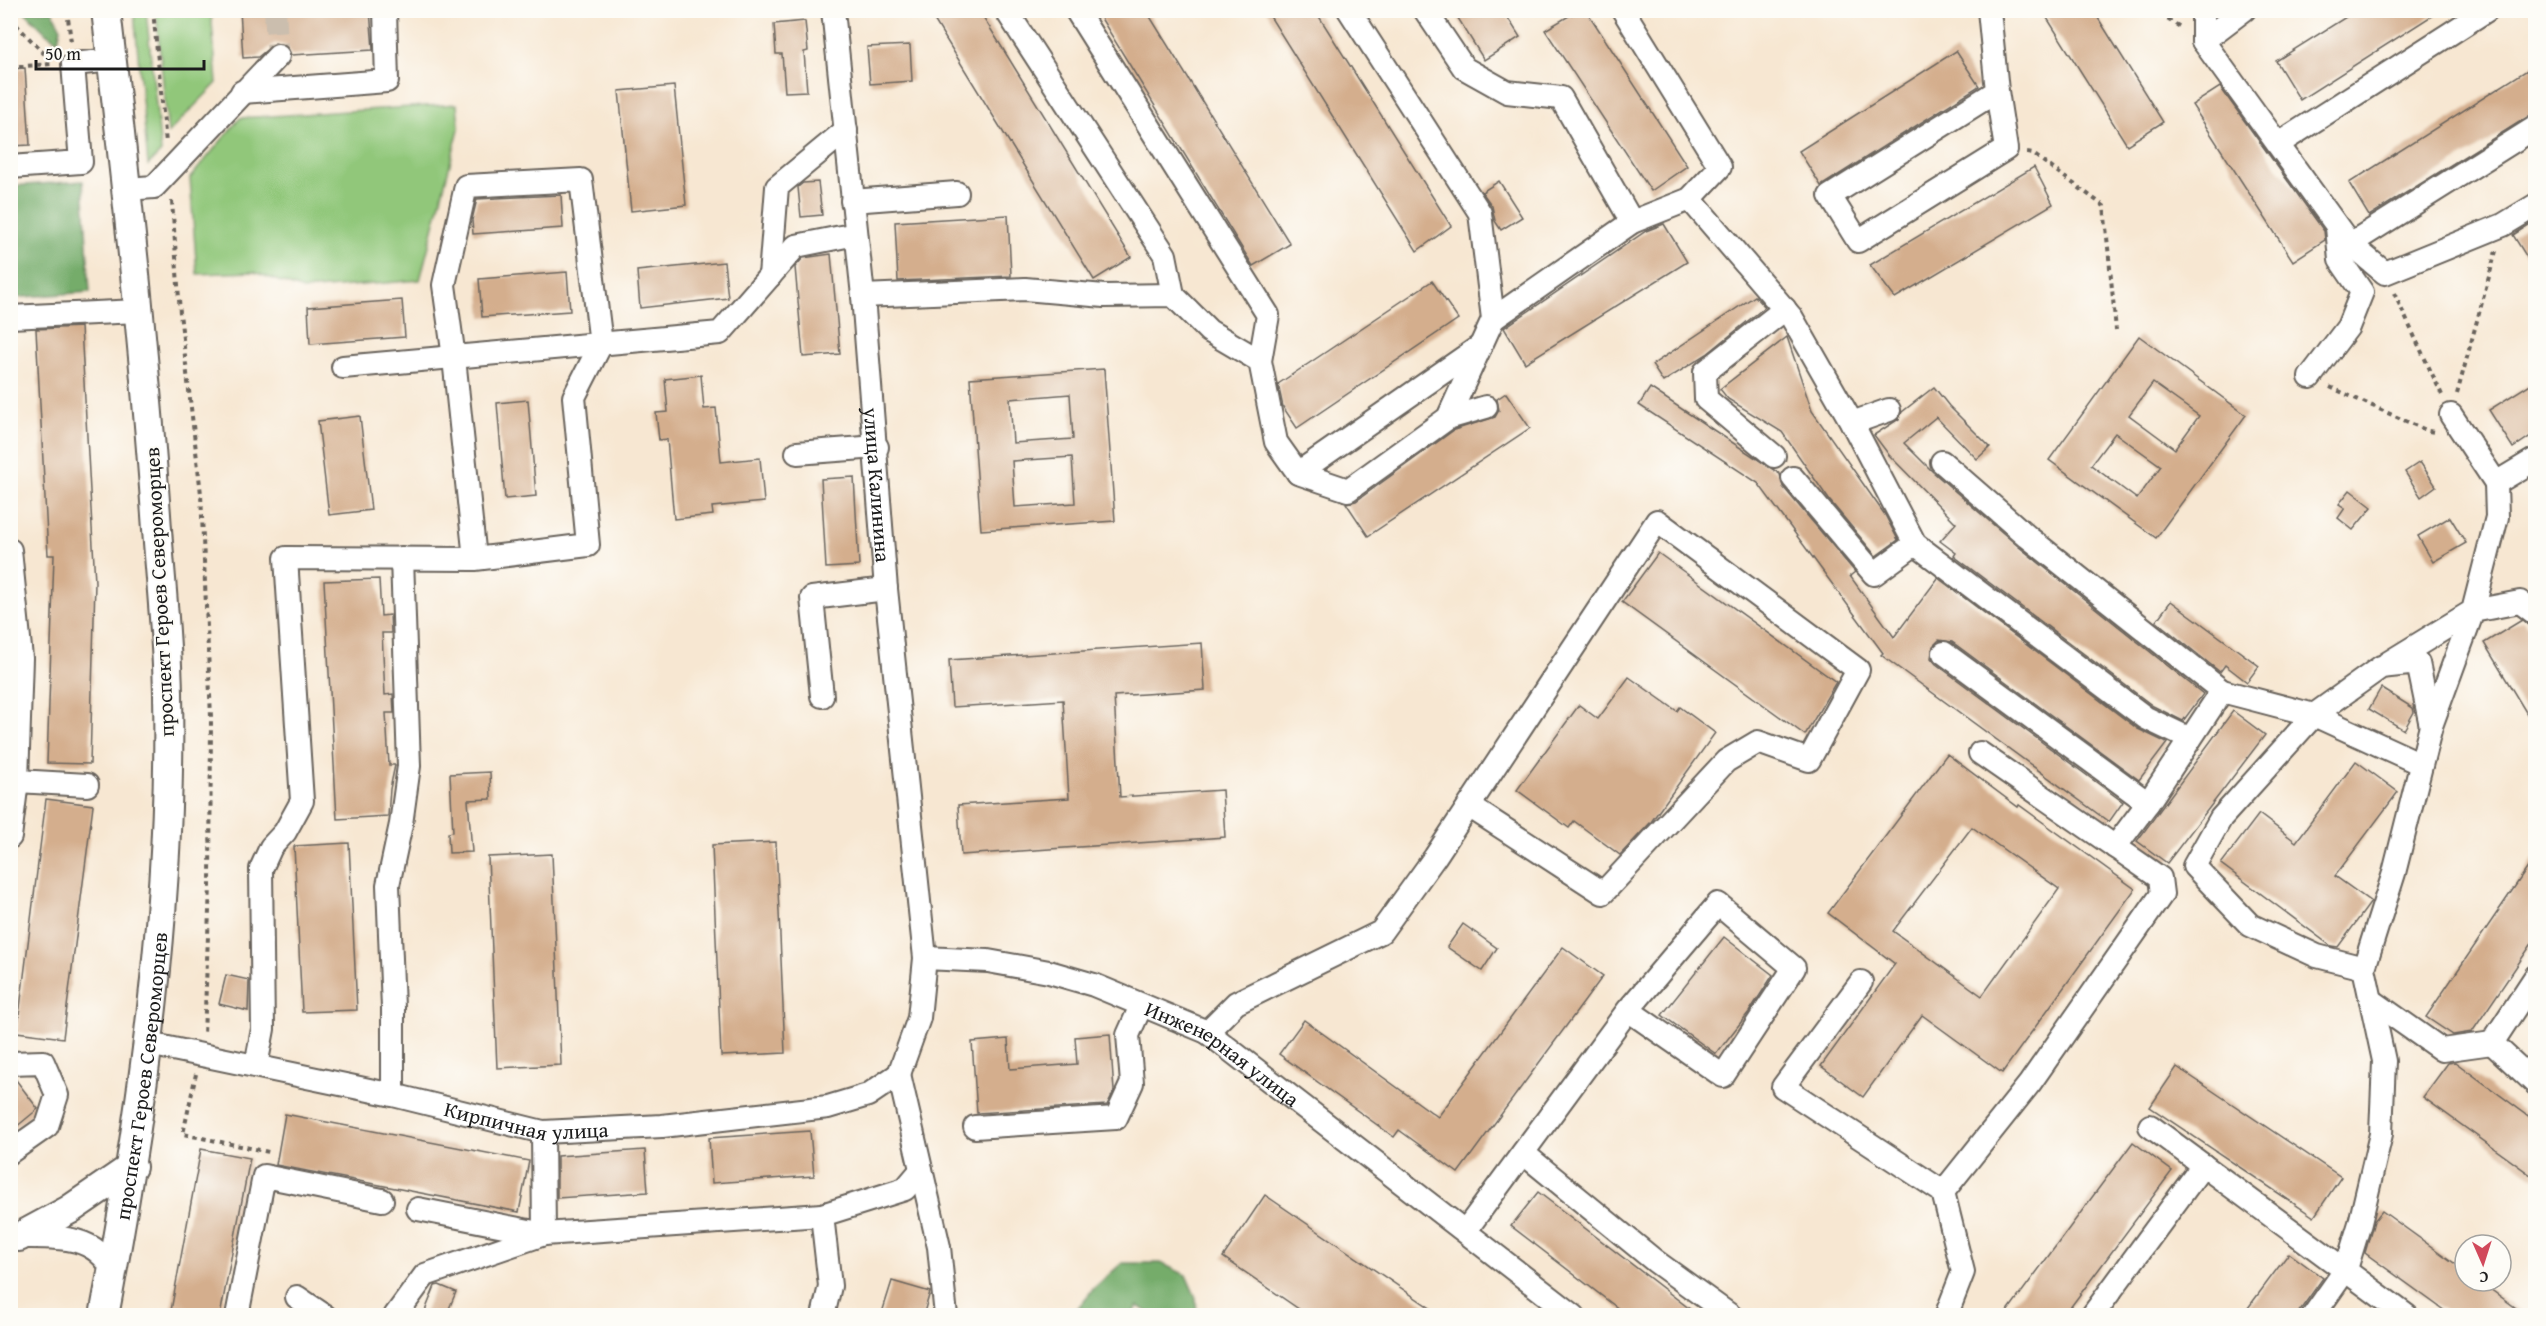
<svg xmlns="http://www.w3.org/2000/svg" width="2546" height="1326" font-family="'Gentium Book Plus',serif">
  <rect width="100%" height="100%" fill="#fdfcf7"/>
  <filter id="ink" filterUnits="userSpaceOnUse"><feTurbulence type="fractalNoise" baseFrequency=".0167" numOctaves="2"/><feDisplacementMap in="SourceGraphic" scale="12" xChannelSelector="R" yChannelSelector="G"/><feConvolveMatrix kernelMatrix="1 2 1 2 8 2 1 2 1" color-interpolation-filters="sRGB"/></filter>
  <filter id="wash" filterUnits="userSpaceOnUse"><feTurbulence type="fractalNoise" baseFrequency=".008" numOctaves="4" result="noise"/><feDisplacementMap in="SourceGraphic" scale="24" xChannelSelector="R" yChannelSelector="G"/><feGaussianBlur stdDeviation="1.35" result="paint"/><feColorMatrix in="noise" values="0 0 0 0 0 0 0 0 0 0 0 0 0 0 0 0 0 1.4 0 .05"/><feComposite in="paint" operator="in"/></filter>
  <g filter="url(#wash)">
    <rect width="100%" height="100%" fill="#f7e7d2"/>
    <g fill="#91c77a" stroke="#56724b" stroke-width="1.5">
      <polygon points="134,11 146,11 161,152 148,165"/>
      <polygon points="156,11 211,11 217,83 168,133"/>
      <polygon points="457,104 459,129 420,280 303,290 254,272 197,274 190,178 240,118"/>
    </g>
    <g fill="#74ac6a" stroke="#486443" stroke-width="1.5">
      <polygon points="24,11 52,11 61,28 58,41 47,34"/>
      <polygon points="83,181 90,292 11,298 11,186"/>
      <polygon points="1122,1263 1161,1263 1186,1275 1196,1298 1197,1315 1152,1315 1138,1306 1131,1315 1072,1315 1094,1288"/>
    </g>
    <g id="blocks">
      <g fill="#d4ae8d" fill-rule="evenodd">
        <polygon points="240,10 370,10 373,50 291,55 287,46 275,43 258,57 243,58"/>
        <polygon points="928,10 979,10 1131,257 1094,280"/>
        <polygon points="1096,10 1146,10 1290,244 1253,266"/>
        <polygon points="1266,10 1315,10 1451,226 1417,251"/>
        <polygon points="1453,10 1503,10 1520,37 1484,60"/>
        <polygon points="1579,10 1586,10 1687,166 1651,191 1545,30"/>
        <polygon points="2042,10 2093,10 2163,122 2127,145"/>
        <polygon points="2357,10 2441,10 2300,100 2276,61"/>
        <polygon points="805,21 808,51 804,52 807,91 785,92 782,54 776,54 774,24"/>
        <polygon points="910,45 912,81 870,84 867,47"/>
        <polygon points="1956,51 1979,86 1821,186 1799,151"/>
        <polygon points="2535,65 2535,114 2529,116 2369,216 2349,183"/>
        <polygon points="25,68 30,145 10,146 10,69"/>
        <polygon points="674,86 686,205 631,211 619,91"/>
        <polygon points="2220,87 2324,231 2325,240 2293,261 2192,105"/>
        <polygon points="2034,167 2053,204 1895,298 1870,265"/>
        <polygon points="1499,181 1522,217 1501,230 1495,221 1492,206 1482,192"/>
        <polygon points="818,182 822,215 801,217 798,187 803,183"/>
        <polygon points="561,195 563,228 473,234 472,220 477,199"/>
        <polygon points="1008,215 1011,276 898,281 895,222"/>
        <polygon points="2535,221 2535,270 2513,235"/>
        <polygon points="1664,224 1687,262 1525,363 1504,328 1646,231"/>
        <polygon points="831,254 840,354 803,357 795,267 803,258"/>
        <polygon points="724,262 728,298 640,308 637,271"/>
        <polygon points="567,272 570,311 482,317 479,279"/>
        <polygon points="1432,281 1458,319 1297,428 1283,407 1278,384"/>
        <polygon points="1755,296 1765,307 1707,354 1663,382 1652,365"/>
        <polygon points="402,300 405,337 310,344 308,307"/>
        <polygon points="81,327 95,582 90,764 47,763 54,555 48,555 36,329"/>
        <path d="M2139,336L2246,415L2156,538L2049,460ZM2153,383L2199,416L2175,449L2129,415ZM2115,433L2161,466L2137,499L2091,465Z"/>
        <polygon points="1787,337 1812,411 1885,515 1898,540 1876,556 1830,501 1782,432 1728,399 1720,389"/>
        <path d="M1104,369L1115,521L981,530L970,378ZM1070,394L1073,439L1013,443L1010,399ZM1072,457L1075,503L1015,507L1012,461Z"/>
        <polygon points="701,375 704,409 716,408 721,462 760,458 764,502 712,507 713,515 674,519 667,439 659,440 656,413 668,412 665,379"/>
        <polygon points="2535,381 2535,433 2513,448 2489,410"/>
        <polygon points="1934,387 1949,406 1990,447 1977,459 1936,417 1904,443 1933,472 2019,547 2203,694 2183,721 2153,706 1954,556 1956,553 1940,541 1956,523 1889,455 1874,435 1899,419 1902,412"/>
        <polygon points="1650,388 1780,474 1783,487 1855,572 1850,576 1894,637 1938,578 2138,729 2167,743 2139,780 1952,642 1939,640 1933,646 1931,658 1936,664 2123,802 2109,822 1881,655 1883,653 1758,483 1639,405"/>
        <polygon points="1506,393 1530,428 1368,536 1346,503 1356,501 1454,430 1495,417 1499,410 1497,399"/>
        <polygon points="528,400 536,496 505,499 497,403"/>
        <polygon points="360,416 371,510 329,515 318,421"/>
        <polygon points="2420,462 2436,486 2421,497 2405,472"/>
        <polygon points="854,477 859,566 826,568 821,479"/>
        <polygon points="2350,490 2372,507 2353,530 2338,518 2345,508 2339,504"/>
        <polygon points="2450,517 2466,543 2433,562 2418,536"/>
        <polygon points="1658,553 1836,682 1805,735 1622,602"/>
        <polygon points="379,579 381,616 390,615 391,633 382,633 385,695 393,694 394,713 386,713 389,765 395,765 390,789 388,816 337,819 324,581"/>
        <polygon points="2171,601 2259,666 2247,682 2225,665 2220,672 2156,621"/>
        <polygon points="2522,620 2528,625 2535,637 2535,727 2484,643"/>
        <polygon points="1202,643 1205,690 1114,696 1120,797 1222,790 1225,837 961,855 958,805 1069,798 1063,700 952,707 949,660"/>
        <polygon points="1629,677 1677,711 1680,707 1715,733 1651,822 1620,855 1574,821 1569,828 1517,790 1579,705 1598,719"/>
        <polygon points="2381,688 2413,708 2414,712 2404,730 2369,709"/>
        <polygon points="2233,711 2265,735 2167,863 2137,841"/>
        <path d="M1947,754L2018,807L2019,805L2135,889L2002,1073L1922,1015L1863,1097L1821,1066L1895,964L1828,913ZM1972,827L2059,889L1982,996L1893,931Z"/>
        <polygon points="2356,761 2398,792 2335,876 2371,902 2338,947 2331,946 2221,864 2259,814 2296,842"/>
        <polygon points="490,772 491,799 468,800 472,852 449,853 448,833 453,832 450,774"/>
        <polygon points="46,799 93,805 63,1038 17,1032"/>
        <polygon points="776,842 785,1053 721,1056 712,845"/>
        <polygon points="349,843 357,1010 302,1012 294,846"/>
        <polygon points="552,854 561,1065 497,1068 488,857"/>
        <polygon points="2535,857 2535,939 2472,1032 2453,1035 2426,1017"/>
        <polygon points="1463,924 1497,948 1482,971 1447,947"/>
        <polygon points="1724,937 1773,975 1749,1012 1716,1054 1662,1015"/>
        <polygon points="1563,947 1603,976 1458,1173 1399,1130 1394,1137 1279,1054 1304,1020 1438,1117"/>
        <polygon points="226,975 249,980 248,1011 219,1004"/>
        <polygon points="1110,1034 1114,1091 1107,1105 977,1113 972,1042 1008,1039 1010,1069 1077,1064 1075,1037"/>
        <polygon points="2455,1062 2535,1121 2535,1178 2423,1097 2448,1063"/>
        <polygon points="2177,1067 2341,1177 2314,1217 2150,1107"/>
        <polygon points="10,1076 13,1076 38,1109 10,1132"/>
        <polygon points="285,1114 529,1161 519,1212 276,1165"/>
        <polygon points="810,1131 814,1176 712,1183 709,1138"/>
        <polygon points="2133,1142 2172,1171 2064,1316 2004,1316"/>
        <polygon points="201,1149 250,1158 220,1316 170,1316"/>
        <polygon points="645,1150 648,1192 557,1198 557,1156"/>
        <polygon points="1538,1192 1699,1316 1628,1316 1511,1226"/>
        <polygon points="1265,1195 1442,1316 1309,1316 1223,1257"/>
        <polygon points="2382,1211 2465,1271 2465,1281 2479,1281 2527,1316 2452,1316 2365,1253 2374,1221"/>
        <polygon points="2289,1253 2323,1278 2296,1316 2242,1316"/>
        <polygon points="892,1281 930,1292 923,1316 881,1316"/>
        <polygon points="439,1285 456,1292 446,1316 423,1316 435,1286"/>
      </g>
    </g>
  </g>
  <g filter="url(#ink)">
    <use href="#blocks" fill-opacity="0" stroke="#69635c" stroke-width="1.5"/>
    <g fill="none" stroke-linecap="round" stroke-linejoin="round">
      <polyline stroke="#cbbeae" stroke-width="22" stroke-dasharray="22 11" stroke-linecap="butt" points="275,10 278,56"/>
      <g stroke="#69635c" stroke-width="26">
        <g id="minor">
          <path id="s1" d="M833,10L863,296L886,589L925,958"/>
          <polyline points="1006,10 1165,255 1173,295"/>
          <polyline points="1076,10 1268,315 1260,361 1276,442 1298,473 1348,490 1448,418 1493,319 1480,213 1349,10"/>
          <polyline points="1425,10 1464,68 1507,92 1561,98 1632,222"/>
          <polyline points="1989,10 1997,91 1830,196 1858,241 2006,149 1997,91"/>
          <polyline points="2203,10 2203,41 2350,244 2536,127"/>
          <polyline points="2203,41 2244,10"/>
          <polyline points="242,92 387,81 385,10"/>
          <polyline points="2278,144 2487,10"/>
          <polyline points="10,167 81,162 73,64 112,60"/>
          <polyline points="126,189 154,187 278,56"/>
          <polyline points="1690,199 1792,318 1852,423 1915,544 2146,718 2190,739"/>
          <polyline points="852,201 957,193"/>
          <polyline points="2350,244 2385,273 2503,225 2536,205"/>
          <polyline points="770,276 777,187 846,130"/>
          <polyline points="863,296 1025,289 1104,296 1173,295 1209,331 1260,361"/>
          <polyline points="10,317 138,311"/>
          <polyline points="1493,319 1632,222 1690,199 1720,167 1623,10"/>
          <polyline points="343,367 720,333 796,246 856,234"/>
          <polyline points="2310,377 2348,327 2362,292 2340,260 2337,227"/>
          <polyline points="2451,415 2496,483 2536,459"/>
          <polyline points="1448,418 1486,407"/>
          <polyline points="1852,423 1889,410"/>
          <polyline points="797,453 877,447"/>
          <polyline points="1774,456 1706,399 1705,372 1785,309"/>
          <polyline points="1942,462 2028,537 2222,691 2148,803 2115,847"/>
          <polyline points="1298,473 1479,347"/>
          <polyline points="1793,478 1874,574 1915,544"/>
          <polyline points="10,550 21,658 17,781 10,837"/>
          <polyline points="1944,653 2148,803"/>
          <polyline points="2388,663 2473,611 2497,517 2496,483"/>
          <polyline points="2222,691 2314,715 2381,667 2418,663 2431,726"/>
          <polyline points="822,696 812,598 886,589"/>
          <polyline points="17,781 87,785"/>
          <polyline points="2364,968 2317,956 2250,925 2194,866 2221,818 2314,715 2421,764"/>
          <polyline points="2536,976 2492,1043 2536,1084"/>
          <polyline points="1861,982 1783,1087 1943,1192 1963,1272 1946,1316"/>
          <polyline points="2371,1000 2442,1050 2492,1043"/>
          <polyline points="1207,1032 1236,1003 1381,932 1435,857 1657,521 1858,670 1809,760 1758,742 1726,761 1603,893 1469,806"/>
          <path id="s2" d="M149,1044L393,1095L543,1132L662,1126L828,1107L868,1095L899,1074"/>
          <polyline points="10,1063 43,1062 57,1095 47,1126 10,1152"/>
          <polyline points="256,1066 263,1029 261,869 271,847 285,832 302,801 286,558 475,559 454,358 444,285 466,186 581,180 601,344 574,397 588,545 475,559"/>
          <path id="s3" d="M899,1074L919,1018L925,958L988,961L1049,972L1094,985L1207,1032L1574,1316"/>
          <polyline points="899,1074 939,1247 946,1316"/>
          <polyline points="393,1095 393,1008 388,885 401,824 409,766 402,558"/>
          <polyline points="2150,1126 2407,1316"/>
          <polyline points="975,1127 1116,1118 1132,1083 1128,1035 1141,1006"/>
          <polyline points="1523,1153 1655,1261 1731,1316"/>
          <polyline points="1943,1192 2030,1083 2162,894 2160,878 1980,753"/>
          <polyline points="418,1209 544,1234 543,1132"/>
          <polyline points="822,1215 830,1286 823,1316"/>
          <polyline points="1466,1230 1628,1010 1718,904 1794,968 1723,1076 1628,1010"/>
          <path d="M20,1237C56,1237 95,1234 113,1271"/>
          <polyline points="297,1297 325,1316"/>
          <polyline points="237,1316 264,1176 382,1200"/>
          <polyline points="395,1316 425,1275 544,1234 822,1215 905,1189 921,1170"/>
          <polyline points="2092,1316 2203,1165"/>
          <polyline points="2313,1316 2346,1269 2360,1223 2381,1134 2384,1061 2364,968 2394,873 2431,726 2473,611 2520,602 2536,614"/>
        </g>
      </g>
      <g stroke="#69635c" stroke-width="32">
        <g id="major">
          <polyline points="19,1237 69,1210 132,1167"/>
          <path id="s4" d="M104,1316C143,1110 172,903 168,693C167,639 161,584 157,529C145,356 126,183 106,10"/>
        </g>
      </g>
      <g stroke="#69635c" stroke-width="4" stroke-dasharray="4.5 4.5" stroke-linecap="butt">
        <polyline points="67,10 71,42"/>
        <polyline points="153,10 166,143"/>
        <polyline points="2152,10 2182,28"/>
        <polyline points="10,18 51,61"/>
        <polyline points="10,67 52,64"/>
        <polyline points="2027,153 2033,154 2104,206 2116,330"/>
        <polyline points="172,201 180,313 201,494 211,717 210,886 204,1035"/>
        <polyline points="2394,293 2442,395"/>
        <polyline points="2330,387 2428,431 2435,432"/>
        <polyline points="2457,394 2496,251"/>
        <polyline points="196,1074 183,1134 269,1152 268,1155"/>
      </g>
      <use href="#minor" stroke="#fff" stroke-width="22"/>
      <use href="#major" stroke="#fff" stroke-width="28"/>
    </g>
  </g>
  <g text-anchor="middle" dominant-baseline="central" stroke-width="4.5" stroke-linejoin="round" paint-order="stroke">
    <g font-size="21" fill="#1c1c1c" stroke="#fdfcf7">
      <text stroke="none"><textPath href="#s1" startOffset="477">улица Калинина</textPath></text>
      <text transform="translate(159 592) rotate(-93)">проспект Героев Североморцев</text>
      <text stroke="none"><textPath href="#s3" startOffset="438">Инженерная улица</textPath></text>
      <text stroke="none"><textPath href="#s4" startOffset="243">проспект Героев Североморцев</textPath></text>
      <text stroke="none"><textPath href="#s2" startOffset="386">Кирпичная улица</textPath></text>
    </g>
  </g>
  <rect width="2546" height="1326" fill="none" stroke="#fdfcf7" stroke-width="36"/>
  <g transform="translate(2483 1263) rotate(177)"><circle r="28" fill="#fdfcf7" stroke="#a3a29f" stroke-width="1.5"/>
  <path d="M0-4.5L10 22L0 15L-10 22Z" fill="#d1495b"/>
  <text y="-9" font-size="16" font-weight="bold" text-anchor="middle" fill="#1c1c1c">С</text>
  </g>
  <path d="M36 60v9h168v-9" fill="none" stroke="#1c1c1c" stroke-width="3"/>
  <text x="45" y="60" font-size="18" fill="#1c1c1c" stroke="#fdfcf7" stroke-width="4.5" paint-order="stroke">50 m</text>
</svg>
